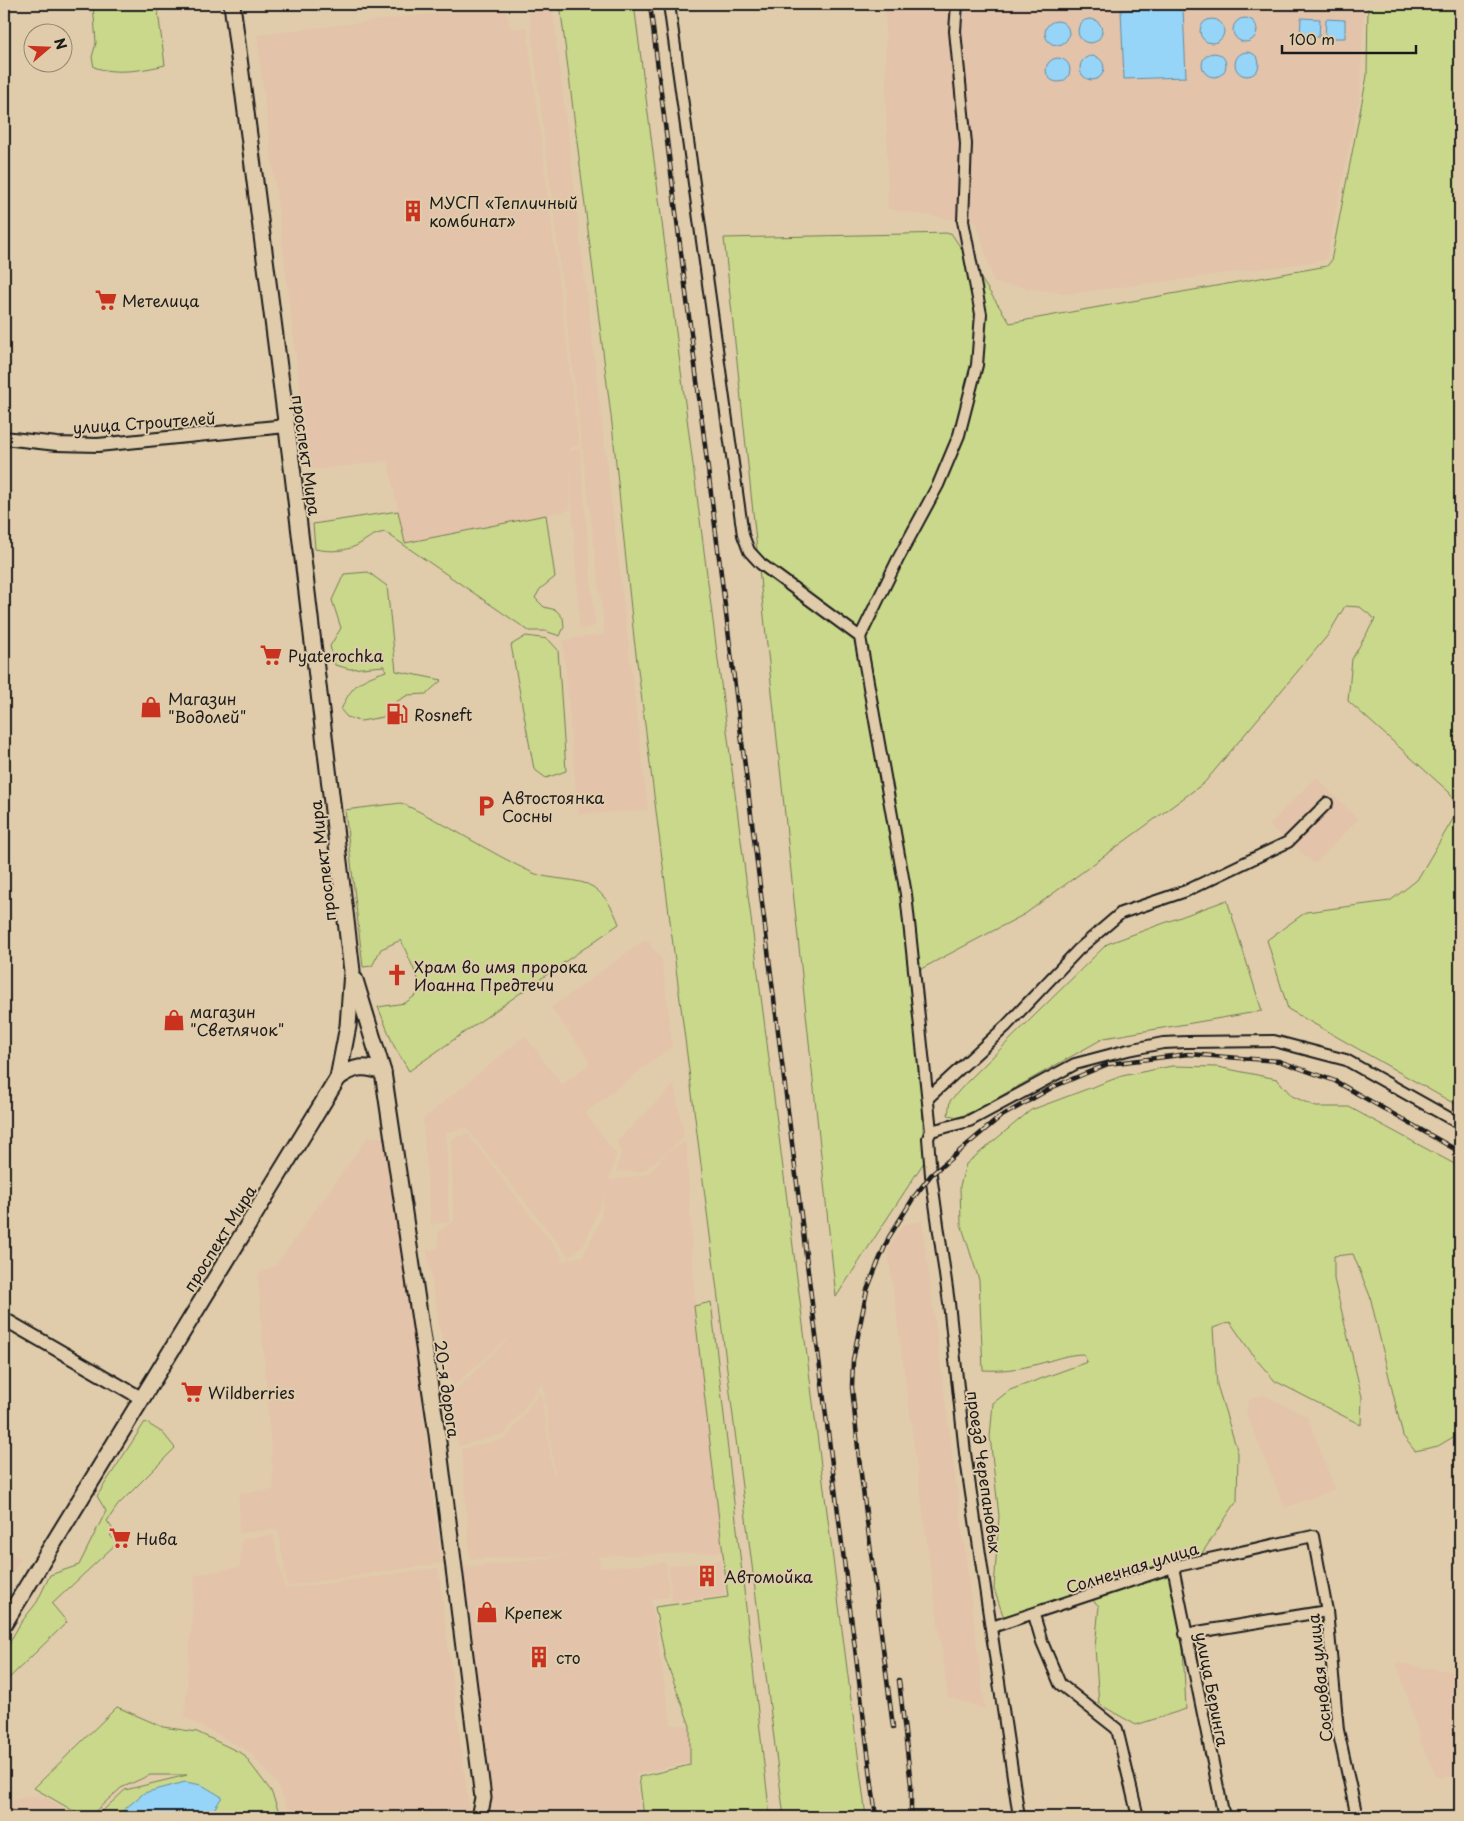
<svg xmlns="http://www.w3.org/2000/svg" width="1464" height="1821" font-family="'Playpen Sans',sans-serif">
  <rect width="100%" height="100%" fill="#e0ccab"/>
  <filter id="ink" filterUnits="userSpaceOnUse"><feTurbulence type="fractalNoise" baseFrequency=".02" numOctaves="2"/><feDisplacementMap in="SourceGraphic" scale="10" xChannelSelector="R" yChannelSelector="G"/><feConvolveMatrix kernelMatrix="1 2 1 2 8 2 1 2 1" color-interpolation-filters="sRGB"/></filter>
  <g filter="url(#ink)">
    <g fill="#e3c3aa">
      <polygon points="528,4 552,4 648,810 578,814 563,640 605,634"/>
      <polygon points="885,4 1364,4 1360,94 1326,260 1069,294 994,283 977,223 888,209"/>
      <polygon points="505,5 511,29 527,27 579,445 569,448 569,451 580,449 595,626 580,629 570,468 570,510 405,543 388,461 310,470 257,35"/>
      <polygon points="1316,777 1358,819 1315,864 1269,825"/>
      <polygon points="646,939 662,960 672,1046 585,1113 616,1154 609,1181 648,1174 666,1153 686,1141 696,1324 725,1552 598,1556 600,1568 666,1563 669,1597 651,1599 671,1725 690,1726 690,1762 636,1774 640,1817 487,1817 459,1568 574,1555 470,1559 462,1449 507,1438 541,1391 553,1475 555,1475 543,1382 505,1434 459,1446 445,1400 521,1327 454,1385 444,1372 532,1288 447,1369 427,1251 439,1248 438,1232 454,1221 451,1140 467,1133 563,1257 559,1262 583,1256 601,1219 604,1195 585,1243 569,1257 466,1128 446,1132 449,1222 431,1224 423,1119 525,1036 562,1085 589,1064 588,1058 551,1008"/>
      <polygon points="674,1085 684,1137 642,1172 617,1171 621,1153 617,1141"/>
      <polygon points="368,1137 387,1138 406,1254 434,1509 442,1563 287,1586 278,1529 239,1533 239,1493 274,1490 258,1275 276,1265"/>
      <polygon points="922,1221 985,1709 948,1697 888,1250 902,1225"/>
      <polygon points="1263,1395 1307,1416 1335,1489 1285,1508 1246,1412 1250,1399"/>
      <polygon points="273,1535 285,1589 438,1568 470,1817 292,1817 276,1782 250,1752 185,1717 195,1575 240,1567 242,1539"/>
      <polygon points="4,1549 21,1559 4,1587"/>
      <polygon points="721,1560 725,1595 672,1601 668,1566"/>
      <polygon points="1397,1663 1460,1673 1460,1774 1438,1778 1423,1748"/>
      <polygon points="31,1796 46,1798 78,1817 4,1817 4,1803"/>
    </g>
    <g fill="#cad88b" stroke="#737a54">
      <path d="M93,4H157L165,65C144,70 115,75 94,67L92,57L96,43Z"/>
      <polygon points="560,4 634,4 866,1817 784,1817 634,638 612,424"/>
      <polygon points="1368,4 1460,4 1460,1107 1288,1009 1267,940 1306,912 1390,901 1417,880 1456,814 1454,802 1449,792 1348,701 1352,659 1375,619 1360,607 1345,606 1328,635 1204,783 1025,914 919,970 924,1162 836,1297 724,238 951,233 1010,323 1327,266 1331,261 1367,76"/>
      <path d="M398,511L405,543L546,515L555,577L540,589L535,598L544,607L556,610L563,618L564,627L560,636L545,631H529L385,532C374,534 370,537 361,543C348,552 329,552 315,549L313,524Z"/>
      <path d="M368,572L387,586L396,671L442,680L426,694L408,695L394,703L383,717L361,721L347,717L341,710C352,684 360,680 386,671L384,666L350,669L335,665L330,646L341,628L332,600L344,574Z"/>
      <polygon points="526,636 548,639 558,650 566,771 546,778 534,769 511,645"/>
      <path d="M401,803C446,823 488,852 533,873C549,880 580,878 593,887C607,897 613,909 619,924L409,1071L394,1046L378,1007L405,1003L423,990L401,940L381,949L372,966L363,967L345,810Z"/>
      <polygon points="1227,900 1262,1011 1104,1038 974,1111 959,1117 948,1115 950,1101 967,1082 1107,944"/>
      <path d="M1172,1066L1218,1067L1277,1079L1292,1096L1316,1107H1349L1460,1167V1433L1438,1446L1415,1451L1403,1436L1370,1296L1353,1254L1334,1256V1279L1362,1397L1361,1425L1275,1381L1255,1358L1230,1322L1213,1328L1217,1385L1238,1453L1237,1501L1198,1559L1173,1567L1169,1575L1182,1626L1186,1709L1136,1725L1099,1704L1095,1647L1099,1606L1089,1597L1017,1621L1004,1618L994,1589L999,1516L990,1437L993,1403L1010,1390L1087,1362L1084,1354C1067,1354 1054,1360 1038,1364C1020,1369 1002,1371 983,1370L979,1280L961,1224L960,1186L966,1164L1031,1110L1122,1076Z"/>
      <polygon points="711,1302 770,1817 644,1817 639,1777 690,1765 690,1726 665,1658 655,1607 728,1597 694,1306"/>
      <polygon points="145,1422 163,1433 175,1448 118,1505 107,1521 114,1531 110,1535 117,1543 52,1604 67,1622 4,1683 4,1652 20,1624 37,1602 50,1575 79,1565 106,1511 97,1496"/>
      <polygon points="117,1707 163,1727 197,1732 243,1754 271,1791 281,1817 96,1817 125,1790 187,1775 150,1775 121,1788 89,1817 84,1817 34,1788"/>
    </g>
    <g fill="#96d5f8" stroke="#658ba0">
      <polygon points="1183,8 1186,77 1124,79 1121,10"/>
      <polygon points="1301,18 1320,19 1319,37 1300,37"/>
      <circle cx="1245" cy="30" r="12"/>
      <polygon points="1326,19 1345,20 1345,38 1325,38"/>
      <circle cx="1090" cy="31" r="12"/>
      <circle cx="1212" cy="31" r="12"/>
      <circle cx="1057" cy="33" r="12"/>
      <circle cx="1247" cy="64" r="12"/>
      <circle cx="1214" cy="65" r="12"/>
      <circle cx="1092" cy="68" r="12"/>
      <circle cx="1058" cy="70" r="12"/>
      <polygon points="185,1782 202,1785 222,1797 209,1817 115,1817 144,1793"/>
    </g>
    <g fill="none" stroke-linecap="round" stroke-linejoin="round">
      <g stroke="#1c1c1c" stroke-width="14">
        <g id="minor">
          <polyline points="669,4 743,535 749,551 761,564 860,637 906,894 931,1131 928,1138 931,1175 949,1303 965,1453 1019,1817"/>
          <polyline points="860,637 898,559 938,485 959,435 977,365 981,314 963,221 966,144 955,31 957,4"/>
          <polyline points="928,1098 1006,1026 1079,949 1121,913 1186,891 1288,842 1327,803"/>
          <polyline points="931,1131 969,1121 1075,1064 1128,1050 1163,1043 1187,1042 1274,1041 1346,1060 1460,1124"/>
          <polyline points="1173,1567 1224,1817"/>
          <polyline points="1034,1615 1042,1642 1060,1684 1117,1729 1138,1817"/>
          <polyline points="992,1627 1173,1567 1313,1536 1327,1611 1338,1730 1357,1817"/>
          <polyline points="1185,1634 1327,1611"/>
        </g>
      </g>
      <g stroke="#1c1c1c" stroke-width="16">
        <g id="tertiary">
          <polyline points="4,438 57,444 98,445 286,426"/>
          <polyline points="4,1319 141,1398"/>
        </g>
      </g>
      <g stroke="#1c1c1c" stroke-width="19">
        <g id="secondary">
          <polyline points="355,980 383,1072 437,1434 483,1798 479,1817"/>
          <path d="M338,1078C355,1066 364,1065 383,1072"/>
          <polyline points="4,1624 338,1078 348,1026 352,971 293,475 232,4"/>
        </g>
      </g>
      <use href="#minor" stroke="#e0ccab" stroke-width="10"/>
      <use href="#tertiary" stroke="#e0ccab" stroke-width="12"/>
      <use href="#secondary" stroke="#e0ccab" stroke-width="15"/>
      <g stroke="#1c1c1c" stroke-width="4.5">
        <g id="rail">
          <polyline points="650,4 876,1817"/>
          <polyline points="899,1680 911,1785 911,1817"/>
          <polyline points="893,1727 859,1458 852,1387 853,1360 867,1290 877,1265 889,1237 914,1197 931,1175 1000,1117 1053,1087 1108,1064 1188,1054 1279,1061 1335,1081 1460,1152"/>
        </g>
      </g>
      <use href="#rail" stroke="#e0ccab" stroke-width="2.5" stroke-dasharray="8" stroke-linecap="butt"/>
    </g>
  </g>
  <defs>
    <g id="building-bare" transform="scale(1.725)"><path d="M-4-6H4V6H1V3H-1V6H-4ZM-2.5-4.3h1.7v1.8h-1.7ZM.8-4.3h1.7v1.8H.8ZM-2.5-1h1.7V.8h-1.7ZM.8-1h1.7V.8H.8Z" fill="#c8321e" stroke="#e0ccab" stroke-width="2.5" paint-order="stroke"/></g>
    <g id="supermarket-bare" transform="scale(1.725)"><path d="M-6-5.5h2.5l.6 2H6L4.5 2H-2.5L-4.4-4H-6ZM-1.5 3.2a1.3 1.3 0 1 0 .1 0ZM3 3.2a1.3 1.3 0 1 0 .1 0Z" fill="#c8321e" stroke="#e0ccab" stroke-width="2.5" paint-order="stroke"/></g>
    <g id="shop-bare" transform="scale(1.725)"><path d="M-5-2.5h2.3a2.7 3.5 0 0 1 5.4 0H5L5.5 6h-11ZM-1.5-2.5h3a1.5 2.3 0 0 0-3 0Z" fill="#c8321e" stroke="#e0ccab" stroke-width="2.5" paint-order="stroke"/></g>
    <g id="fuel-bare" transform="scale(1.725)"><path d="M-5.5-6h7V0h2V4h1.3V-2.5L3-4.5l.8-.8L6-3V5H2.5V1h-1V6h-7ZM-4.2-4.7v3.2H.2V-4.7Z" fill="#c8321e" stroke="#e0ccab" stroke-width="2.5" paint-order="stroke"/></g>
    <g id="parking-bare" transform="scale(1.725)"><path d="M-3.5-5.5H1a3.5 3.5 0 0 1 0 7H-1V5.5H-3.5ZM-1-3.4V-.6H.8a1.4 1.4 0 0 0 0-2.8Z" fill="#c8321e" stroke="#e0ccab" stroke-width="2.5" paint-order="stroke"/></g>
    <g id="church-bare" transform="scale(1.725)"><path d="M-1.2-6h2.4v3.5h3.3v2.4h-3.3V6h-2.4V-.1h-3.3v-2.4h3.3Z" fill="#c8321e" stroke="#e0ccab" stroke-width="2.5" paint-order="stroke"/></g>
  </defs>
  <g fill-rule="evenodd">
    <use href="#building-bare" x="413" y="211"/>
    <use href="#supermarket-bare" x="106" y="300"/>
    <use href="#supermarket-bare" x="271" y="655"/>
    <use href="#shop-bare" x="151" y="707"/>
    <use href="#fuel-bare" x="397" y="714"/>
    <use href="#parking-bare" x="486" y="806"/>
    <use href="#church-bare" x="397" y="975"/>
    <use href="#shop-bare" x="174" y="1020"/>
    <use href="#supermarket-bare" x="192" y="1392"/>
    <use href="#supermarket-bare" x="120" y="1538"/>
    <use href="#building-bare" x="707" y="1576"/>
    <use href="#shop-bare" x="487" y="1612"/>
    <use href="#building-bare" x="539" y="1657"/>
  </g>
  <g text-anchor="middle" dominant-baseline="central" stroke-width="4" stroke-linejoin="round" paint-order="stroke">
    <g font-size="16" fill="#1c1c1c" stroke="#e0ccab" text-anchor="start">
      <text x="429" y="202">МУСП «Тепличный<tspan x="429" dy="18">комбинат»</tspan></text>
      <text x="122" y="300">Метелица</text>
      <text x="288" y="655">Pyaterochka</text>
      <text x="168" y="698">Магазин<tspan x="168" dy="18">"Водолей"</tspan></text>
      <text x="414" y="714">Rosneft</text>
      <text x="502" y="797">Автостоянка<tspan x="502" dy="18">Сосны</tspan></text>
      <text x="414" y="966">Храм во имя пророка<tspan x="414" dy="18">Иоанна Предтечи</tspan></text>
      <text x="190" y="1011">магазин<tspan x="190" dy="18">"Светлячок"</tspan></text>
      <text x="208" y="1392">Wildberries</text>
      <text x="136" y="1538">Нива</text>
      <text x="724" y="1576">Автомойка</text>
      <text x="504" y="1612">Крепеж</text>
      <text x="556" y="1657">сто</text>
    </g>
    <g font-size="16" fill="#1c1c1c" stroke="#e0ccab">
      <text transform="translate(144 422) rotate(-4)">улица Строителей</text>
      <text transform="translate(307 455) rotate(82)">проспект Мира</text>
      <text transform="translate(322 861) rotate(-97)">проспект Мира</text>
      <text transform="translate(219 1238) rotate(-58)">проспект Мира</text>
      <text transform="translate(448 1389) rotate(82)">20-я дорога</text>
      <text transform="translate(985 1472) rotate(82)">проезд Черепановых</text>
      <text transform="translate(1132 1567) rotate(-17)">Солнечная улица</text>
      <text transform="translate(1319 1678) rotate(-96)">Сосновая улица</text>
      <text transform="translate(1213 1689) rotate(79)">улица Беринга</text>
    </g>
  </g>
  <rect width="1464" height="1821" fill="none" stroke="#e0ccab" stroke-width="20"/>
  <rect x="10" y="10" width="1444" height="1801" fill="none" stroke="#1c1c1c" stroke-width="2" filter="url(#ink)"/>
  <g transform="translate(48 48) rotate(71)"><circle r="24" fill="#e0ccab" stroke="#928672"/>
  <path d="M0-4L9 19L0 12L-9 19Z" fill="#c8321e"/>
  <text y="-8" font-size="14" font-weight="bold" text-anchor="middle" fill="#1c1c1c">N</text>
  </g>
  <path d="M1282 45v8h134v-8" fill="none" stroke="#1c1c1c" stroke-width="2.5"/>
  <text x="1289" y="45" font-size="15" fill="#1c1c1c" stroke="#e0ccab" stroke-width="4" paint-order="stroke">100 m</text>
</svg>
